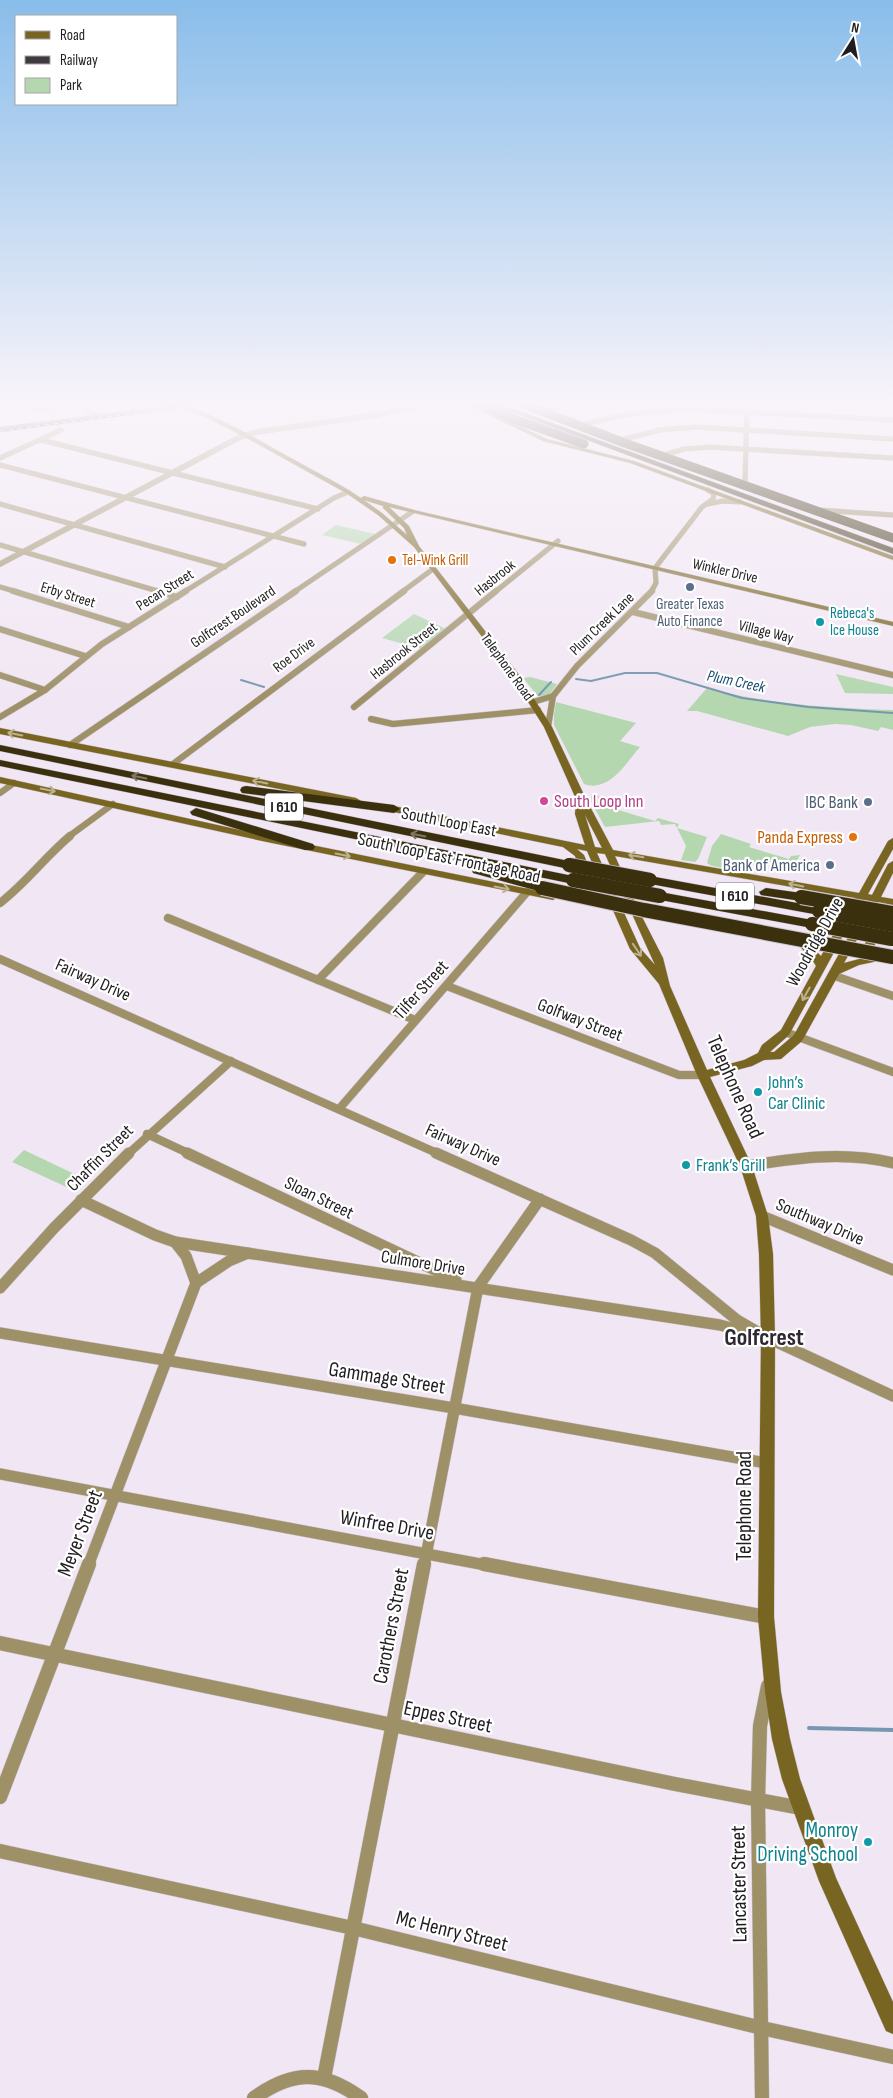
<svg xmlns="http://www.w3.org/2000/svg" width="893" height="2098" font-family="'Sofia Sans Condensed',sans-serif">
  <rect width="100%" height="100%" fill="#f1e7f4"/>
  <g fill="#b4d7b0">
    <polygon points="336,525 375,534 361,544 322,535"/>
    <polygon points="414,614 446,629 422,649 382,638"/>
    <polygon points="836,674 893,687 893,694 845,693"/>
    <polygon points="530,677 557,684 549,695 538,696 523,678"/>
    <path d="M707,688C767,704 830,708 893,710V730L881,727L878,731L851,725L835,724L810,727L788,736L697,711H687Z"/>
    <path d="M556,702L636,723L620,741L640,747C626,763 609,793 584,784L554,725V714Z"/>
    <path d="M592,794C600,794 605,804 617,806L615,809L655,821L658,818L679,824L677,828L707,837L698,859L695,862L681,860L686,846L675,824L661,825L659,821L605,827L590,800Z"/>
    <path d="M721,834L751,844L749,847L789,859L791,856L800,855L794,865C789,863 783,861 778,861C760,862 721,874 707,863L712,846Z"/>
    <polygon points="24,1150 85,1179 73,1190 12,1162"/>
  </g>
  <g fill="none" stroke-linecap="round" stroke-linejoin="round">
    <g stroke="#7797b0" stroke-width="2">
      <polyline points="576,679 591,681 625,673 657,673 742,698 808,707 893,713"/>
      <polyline points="241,680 264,687"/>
      <polyline points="539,695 551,682"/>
    </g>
    <polyline stroke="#7797b0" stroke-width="4" points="809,1728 893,1730"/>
    <g stroke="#cbc3ce" stroke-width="5.5">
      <g id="minor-far4">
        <polyline points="77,403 97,416"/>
        <polyline points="37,409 82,403"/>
        <polyline points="547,409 572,403"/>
        <polyline points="584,424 629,414 687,409 893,420"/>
        <polyline points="41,440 318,509"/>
        <polyline points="621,440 660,430 696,427 893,439"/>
        <polyline points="664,455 684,449 710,447 893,458"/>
        <polyline points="0,458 61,430"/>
        <polyline points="0,465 304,544"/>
        <polyline points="745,484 747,403"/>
        <polyline points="0,504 225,567"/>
        <polyline points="707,504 723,501 740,502"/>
        <polyline points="818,510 893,515"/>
        <polyline points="0,545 161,592"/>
        <polyline points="0,587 17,592"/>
        <polyline points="184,592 334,498 348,492"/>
        <polyline points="294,592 412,512"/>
        <polyline points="402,592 433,569"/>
        <polyline points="495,592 558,541"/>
        <polyline points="651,592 656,583 655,568 702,507 713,499 714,494 708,490"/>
      </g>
    </g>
    <g stroke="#cbc3ce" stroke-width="7">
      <g id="minor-far3">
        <polyline points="13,591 129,627"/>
        <polyline points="157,591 177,597"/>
        <polyline points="633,612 893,675"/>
        <polyline points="0,629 85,656"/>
        <polyline points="0,675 45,690"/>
        <polyline points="533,702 553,696 577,666 652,591"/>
        <polyline points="354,707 496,591"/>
        <polyline points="0,717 45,690 102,644 186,591"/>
        <polyline points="371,719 393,724 538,710"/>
        <polyline points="548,727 553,696"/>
        <polyline points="70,745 296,591"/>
        <polyline points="173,764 404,591"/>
        <polyline points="0,793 14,783"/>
        <polyline points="68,837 113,804"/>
      </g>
    </g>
    <g stroke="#cbc3ce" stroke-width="9">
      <g id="minor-far2">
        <path d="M0,903C26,883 45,857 70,836"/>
        <polyline points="168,918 415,1020"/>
        <polyline points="0,959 439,1154"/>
        <polyline points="832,975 893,996"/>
        <polyline points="318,980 423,872"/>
        <polyline points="447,986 679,1075 703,1075"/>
        <polyline points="785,1032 893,1072"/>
        <polyline points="339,1109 527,892"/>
        <polyline points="147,1134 190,1154"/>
        <polyline points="128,1154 231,1061"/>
      </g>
    </g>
    <g stroke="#cbc3ce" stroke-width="12">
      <g id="minor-far1">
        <polyline points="187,1153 456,1280"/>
        <polyline points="436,1153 631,1240 655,1253 737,1320 768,1338 893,1396"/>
        <path d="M746,1166C796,1158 843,1151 893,1163"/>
        <polyline points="81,1200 155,1235 175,1242 720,1325 754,1334"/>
        <polyline points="762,1216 893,1270"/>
        <polyline points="196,1283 229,1261 248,1253"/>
        <polyline points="0,1288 54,1228 129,1153"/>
        <polyline points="0,1333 454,1408 766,1463"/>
        <polyline points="0,1474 491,1566"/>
        <polyline points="88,1566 196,1283 186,1256 175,1242"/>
        <polyline points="424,1566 478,1287 540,1199"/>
      </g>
    </g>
    <g stroke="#cbc3ce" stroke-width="15">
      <g id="minor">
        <polyline points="484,1564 766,1617"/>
        <polyline points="0,1643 675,1784 801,1808"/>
        <polyline points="0,1797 89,1564"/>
        <polyline points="0,1851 353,1928 762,2028 893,2057"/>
        <polyline points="324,2078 424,1564"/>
        <path d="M254,2098C293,2070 322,2070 361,2098"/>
        <polyline points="762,2098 758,1801 760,1726 768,1686"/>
      </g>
    </g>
    <g stroke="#cbc3ce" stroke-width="6">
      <polyline id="tertiary" points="0,564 240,437 257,432 375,415 430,403"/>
    </g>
    <g stroke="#cbc3ce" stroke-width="1">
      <g id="secondary">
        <path d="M170,403C196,402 265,444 291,458C314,471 339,483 361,498L364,496L414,510L893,622V626L389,507L409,526L419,546L517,672L552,727L586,799L613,850L859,893L888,841L893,838V849L868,894L872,895L888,864L893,861V873L881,897L893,899V905L878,902L876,907L872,908L867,905L869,901L865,900L859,904L854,901L855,898L615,856L640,913L663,958L670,986L707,1070L744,1060L758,1053L762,1045L781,1030L816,966C811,957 805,953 799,945L800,943H808L821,956L841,921L845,920L850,923L789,1035L770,1052H774L794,1035L855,925H863L864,927L844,963L867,957L863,950L870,929L875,926L880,929L873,950L879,959L878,961L859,965L839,974L802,1041L781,1059L764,1060L752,1066L710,1077L752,1166L768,1216L773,1254L775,1338L774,1617L781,1692L790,1739L800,1779L836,1878L893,2002V2034L886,2031L819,1881L782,1779L772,1739L765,1692L758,1617L761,1338L759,1254L756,1216L740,1166L697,1075L659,984L630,949L587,851L577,849L584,855L592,875L587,878L582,875L575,856L563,847L384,810L379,807L384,804L585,845L575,814L576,799L544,727L511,675L414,547L378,515L346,493L243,436L205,417L178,407L0,431V427L172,405ZM364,500L383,506V508L404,528L407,535L382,513ZM585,815L602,848L595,847ZM597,853L605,854L655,965L640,948Z"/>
        <polygon points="464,403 471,403 547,439 634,461 893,556 893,560 630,463 543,441"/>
        <polygon points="0,728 356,798 361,801 356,804 0,734"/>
        <polygon points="0,777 267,836 553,894 558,897 553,900 267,842 0,783"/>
      </g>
    </g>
    <g stroke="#cbc3ce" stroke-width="1">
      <g id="motorway">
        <polygon points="488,403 498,403 893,548 893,554"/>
        <polygon points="0,745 569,861 575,865 569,869 0,751"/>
        <polygon points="0,760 573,876 580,880 573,884 0,766"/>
        <polygon points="246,786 394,805 400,809 394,813 242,793 240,790 242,787"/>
        <polygon points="196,808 313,844 315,847 313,850 305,850 192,815 190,812"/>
        <polygon points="478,866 547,885 549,888 542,892 473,873 472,870 473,867"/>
        <polygon points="650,876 819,907 826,911 819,915 645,883 643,880"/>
        <polygon points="766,888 801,893 808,897 801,901 761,895 759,892"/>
        <polygon points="660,892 812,920 819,924 812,928 655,899 653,896 655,893"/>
      </g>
    </g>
    <use href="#minor-far4" stroke="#9e9168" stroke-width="5"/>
    <use href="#minor-far3" stroke="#9e9168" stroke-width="6"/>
    <use href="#minor-far2" stroke="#9e9168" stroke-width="8"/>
    <use href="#minor-far1" stroke="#9e9168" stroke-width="11"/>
    <use href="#minor" stroke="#9e9168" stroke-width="14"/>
    <use href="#tertiary" stroke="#9e9168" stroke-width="5.5"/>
    <use href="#secondary" fill="#796522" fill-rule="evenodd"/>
    <use href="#motorway" fill="#3a300e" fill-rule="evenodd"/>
    <g stroke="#3e3a40" stroke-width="2.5">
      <polyline id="rail" points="0,431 212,403"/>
    </g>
    <use href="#rail" stroke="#fff" stroke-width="1" stroke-dasharray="4.5" stroke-linecap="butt"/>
    <g stroke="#cbc3ce" stroke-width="9" stroke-linecap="butt">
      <g id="motorway-bridge-far1">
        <polyline points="477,403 517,420 584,444"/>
        <polyline points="521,403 622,442 893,538"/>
      </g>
    </g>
    <g stroke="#cbc3ce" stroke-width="16" stroke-linecap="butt">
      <g id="motorway-bridge">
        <polyline points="569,865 650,880"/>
        <polyline points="573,880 660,896"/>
        <polyline points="542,888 644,910 893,957"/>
        <polyline points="801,897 893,913"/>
        <polyline points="819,911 893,925"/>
        <polyline points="812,924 892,939"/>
      </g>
    </g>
    <use href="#motorway-bridge-far1" stroke="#3a300e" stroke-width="9"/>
    <use href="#motorway-bridge" stroke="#3a300e" stroke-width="14"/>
  </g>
  <defs><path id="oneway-shaft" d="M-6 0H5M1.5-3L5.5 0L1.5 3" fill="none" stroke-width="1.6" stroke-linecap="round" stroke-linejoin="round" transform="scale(1.25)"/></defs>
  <g stroke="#bcb290">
    <use href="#oneway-shaft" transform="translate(15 734) rotate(-169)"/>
    <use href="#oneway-shaft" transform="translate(260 782) rotate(-169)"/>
    <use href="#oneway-shaft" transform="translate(48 790) rotate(12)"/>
    <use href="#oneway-shaft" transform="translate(343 855) rotate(12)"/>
    <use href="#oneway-shaft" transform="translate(636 856) rotate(-170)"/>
    <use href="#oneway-shaft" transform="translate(796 885) rotate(-169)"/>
    <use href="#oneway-shaft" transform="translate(502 888) rotate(11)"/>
    <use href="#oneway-shaft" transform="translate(637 950) rotate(56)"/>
    <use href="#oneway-shaft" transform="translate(806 994) rotate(119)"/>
  </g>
  <g stroke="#7f7862">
    <use href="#oneway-shaft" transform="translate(139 777) rotate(-168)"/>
    <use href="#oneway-shaft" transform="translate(418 835) rotate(-168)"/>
  </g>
  <linearGradient id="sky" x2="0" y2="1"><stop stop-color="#89bdea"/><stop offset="0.58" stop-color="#f9f4fa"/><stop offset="1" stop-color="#f9f4fa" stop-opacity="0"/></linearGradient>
  <rect width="893" height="697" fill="url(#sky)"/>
  <g fill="#e8710a" stroke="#fff" stroke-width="2">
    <circle cx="392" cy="560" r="5"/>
    <circle cx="853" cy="837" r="5"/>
  </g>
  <g fill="#5c6f8a" stroke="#fff" stroke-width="2">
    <circle cx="690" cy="587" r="5"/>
    <circle cx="868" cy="802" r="5"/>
    <circle cx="830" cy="865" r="5"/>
  </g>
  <g fill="#0f9aa8" stroke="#fff" stroke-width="2">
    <circle cx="820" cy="622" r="5"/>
    <circle cx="758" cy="1092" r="5"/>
    <circle cx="686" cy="1165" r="5"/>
    <circle cx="868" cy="1842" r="5"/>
  </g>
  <circle fill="#d1479c" stroke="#fff" stroke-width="2" cx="544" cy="801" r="5"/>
  <g text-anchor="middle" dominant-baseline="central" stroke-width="4.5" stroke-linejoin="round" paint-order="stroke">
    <g font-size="15" fill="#c56008" stroke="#fff" text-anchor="start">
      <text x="402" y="560">Tel-Wink Grill</text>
    </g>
    <g font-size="15" fill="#201d21" stroke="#fff">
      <text transform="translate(725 571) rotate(13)">Winkler Drive</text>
      <text transform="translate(495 578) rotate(-39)">Hasbrook</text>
      <text transform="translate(165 590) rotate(-32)">Pecan Street</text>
      <text transform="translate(68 595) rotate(17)">Erby Street</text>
      <text transform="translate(233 617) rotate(-34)">Golfcrest Boulevard</text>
      <text transform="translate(602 624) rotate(-44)">Plum Creek Lane</text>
      <text transform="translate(766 632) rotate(14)">Village Way</text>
      <text transform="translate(404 651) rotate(-39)">Hasbrook Street</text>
      <text transform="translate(294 655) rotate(-37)">Roe Drive</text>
      <text transform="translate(507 667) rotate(54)">Telephone Road</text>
    </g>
    <g font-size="15" fill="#4e5e75" stroke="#fff">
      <text x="690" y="604">Greater Texas<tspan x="690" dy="17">Auto Finance</tspan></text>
    </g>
    <g font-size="15" fill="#0d838f" stroke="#fff" text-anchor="start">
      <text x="830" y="613">Rebeca's<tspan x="830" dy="17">Ice House</tspan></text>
    </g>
    <g font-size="16" font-style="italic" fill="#1a4f71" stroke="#fff">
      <text transform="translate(736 682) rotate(12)">Plum Creek</text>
    </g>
    <g fill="#fff" stroke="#636164" stroke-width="1">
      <rect x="265" y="793.5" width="38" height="27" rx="4"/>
      <rect x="716" y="882.5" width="38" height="27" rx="4"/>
    </g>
    <g font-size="16" font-weight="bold" fill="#201d21">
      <text x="284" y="807">I 610</text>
      <text x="735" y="896">I 610</text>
    </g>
    <g font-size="18" fill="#b23c85" stroke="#fff" text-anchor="start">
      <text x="554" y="801">South Loop Inn</text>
    </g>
    <g font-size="18" fill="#4e5e75" stroke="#fff" text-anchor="end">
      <text x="858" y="802">IBC Bank</text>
      <text x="820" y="865">Bank of America</text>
    </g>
    <g font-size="18" fill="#201d21" stroke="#fff">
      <text transform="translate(449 822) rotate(11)">South Loop East</text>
      <text transform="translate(449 858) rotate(12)">South Loop East Frontage Road</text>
      <text transform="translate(815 942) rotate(-61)">Woodridge Drive</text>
      <text transform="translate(93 980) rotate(24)">Fairway Drive</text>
      <text transform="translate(421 990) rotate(-48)">Tilfer Street</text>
      <text transform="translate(580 1020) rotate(21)">Golfway Street</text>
      <text transform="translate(463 1145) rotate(24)">Fairway Drive</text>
      <text transform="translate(100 1158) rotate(-45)">Chaffin Street</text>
      <text transform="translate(319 1198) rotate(26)">Sloan Street</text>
      <text transform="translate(820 1222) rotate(23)">Southway Drive</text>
      <text transform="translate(423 1263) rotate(9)">Culmore Drive</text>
    </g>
    <g font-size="18" fill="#c56008" stroke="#fff" text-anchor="end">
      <text x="843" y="837">Panda Express</text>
    </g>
    <g font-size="18" fill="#0d838f" stroke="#fff" text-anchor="start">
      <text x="768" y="1082">John’s<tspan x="768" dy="21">Car Clinic</tspan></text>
      <text x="696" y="1165">Frank’s Grill</text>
    </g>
    <g font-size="21" fill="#201d21" stroke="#fff">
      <text transform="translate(735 1087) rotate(66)">Telephone Road</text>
      <text transform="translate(387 1378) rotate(9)">Gammage Street</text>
      <text transform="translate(744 1506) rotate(-90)">Telephone Road</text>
      <text transform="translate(387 1525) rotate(10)">Winfree Drive</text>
      <text transform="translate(80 1533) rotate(-69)">Meyer Street</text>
      <text transform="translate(391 1626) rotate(-79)">Carothers Street</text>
      <text transform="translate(448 1717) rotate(12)">Eppes Street</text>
      <text transform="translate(739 1884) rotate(-91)">Lancaster Street</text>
      <text transform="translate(452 1931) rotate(14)">Mc Henry Street</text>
    </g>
    <g font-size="21" fill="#0d838f" stroke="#fff" text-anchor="end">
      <text x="858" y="1830">Monroy<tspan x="858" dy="24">Driving School</tspan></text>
    </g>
    <g font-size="24" font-weight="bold" fill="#2f2832" stroke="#fff">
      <text x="764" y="1337">Golfcrest</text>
    </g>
  </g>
  <rect x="15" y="15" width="162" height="90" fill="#ffffff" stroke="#a6a5a6"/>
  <rect x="25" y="31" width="25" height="8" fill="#796522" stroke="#a6a5a6"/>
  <text x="60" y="40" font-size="15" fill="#201d21">Road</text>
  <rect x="25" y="56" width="25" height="8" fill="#3e3a40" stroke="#a6a5a6"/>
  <text x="60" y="65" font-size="15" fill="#201d21">Railway</text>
  <rect x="25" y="78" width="25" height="15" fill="#b4d7b0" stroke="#a6a5a6"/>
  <text x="60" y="90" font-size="15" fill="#201d21">Park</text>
  <g transform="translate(853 40) rotate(11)" stroke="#ffffff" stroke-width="4" paint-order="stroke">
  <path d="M0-4L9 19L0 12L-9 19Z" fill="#201d21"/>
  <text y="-8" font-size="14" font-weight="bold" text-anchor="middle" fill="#201d21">N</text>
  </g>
</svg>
